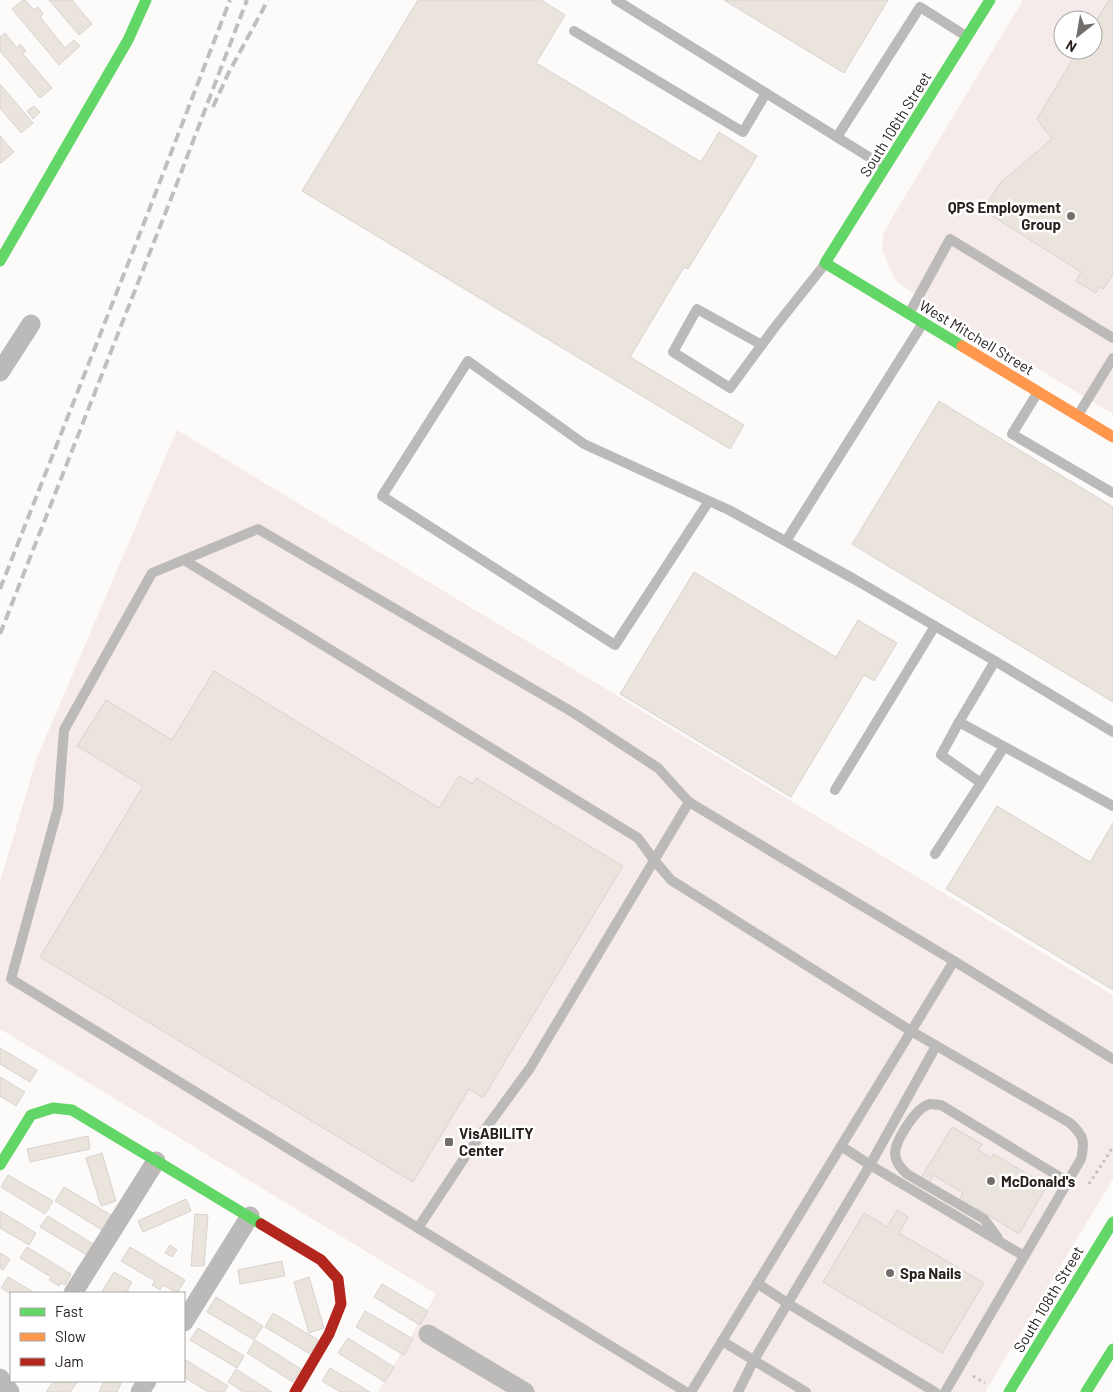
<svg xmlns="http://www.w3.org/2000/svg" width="1113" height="1392" font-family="Barlow,sans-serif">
  <rect width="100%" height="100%" fill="#fdfbfa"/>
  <g fill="#f5ebea" fill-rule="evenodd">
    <path d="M1023,0H1113V414L917,296L897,282L889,267L882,249L883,234L890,221ZM1063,20H1093V50H1063Z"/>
    <polygon points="177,430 1113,995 1113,1179 985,1392 378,1392 436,1294 0,1029 0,882 36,760"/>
  </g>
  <g fill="#eae4dd" stroke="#d6d3d0">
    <polygon points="23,0 25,0 34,10 38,7 43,14 40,17 65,48 74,40 80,46 59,65 12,9"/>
    <polygon points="49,0 72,0 92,24 79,35"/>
    <polygon points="418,0 541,0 565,15 536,63 701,162 719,132 757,156 688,269 684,267 630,357 744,425 730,449 302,191"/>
    <polygon points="724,0 888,0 844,73"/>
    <polygon points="1109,0 1113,0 1113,274 1103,289 1100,287 1096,293 1076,281 1081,272 983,210 1000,183 1052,139 1037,119 1078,50 1093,50 1093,26"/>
    <polygon points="5,33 17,48 20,44 26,51 23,54 52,88 40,98 0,51 0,37"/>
    <polygon points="0,84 33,123 21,133 0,108"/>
    <polygon points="34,106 40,112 33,119 27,111"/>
    <polygon points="0,136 14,152 1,163 0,162"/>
    <polygon points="939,401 1113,507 1113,702 852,544"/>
    <polygon points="694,572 836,657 858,620 897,643 874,681 864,675 791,797 620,694"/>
    <polygon points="214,671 439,808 459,776 473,784 476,778 623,866 483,1098 469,1089 413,1182 40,957 143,786 77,746 106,700 172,740"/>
    <polygon points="997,806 1090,862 1113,823 1113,990 946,889"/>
    <polygon points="0,1048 37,1070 30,1082 0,1064"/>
    <polygon points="0,1077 25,1092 16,1106 0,1096"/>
    <polygon points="952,1127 982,1144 978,1150 991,1158 994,1154 1047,1186 1019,1234 977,1208 975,1211 959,1202 963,1193 933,1175 929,1183 921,1178"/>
    <polygon points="88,1136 90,1149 30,1162 27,1149"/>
    <polygon points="102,1153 116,1201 101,1206 86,1158"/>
    <polygon points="8,1175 53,1201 45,1214 1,1187"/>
    <polygon points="64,1187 111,1215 102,1230 55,1201"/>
    <polygon points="186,1199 191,1211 143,1232 138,1221"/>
    <polygon points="897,1210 908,1217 899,1233 984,1283 942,1353 823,1282 864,1213 887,1227"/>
    <polygon points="0,1211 36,1233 29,1245 0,1228"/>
    <polygon points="195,1214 208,1215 204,1266 191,1266"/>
    <polygon points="48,1216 93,1244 87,1255 40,1227"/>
    <polygon points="170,1245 177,1250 172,1257 165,1253"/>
    <polygon points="27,1247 71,1274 65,1285 62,1283 59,1286 49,1280 51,1277 20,1258"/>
    <polygon points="130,1247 185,1280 177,1293 163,1285 160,1290 152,1285 155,1281 121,1261"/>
    <polygon points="0,1253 10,1259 3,1270 0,1268"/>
    <polygon points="282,1261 285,1276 240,1284 238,1270"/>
    <polygon points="114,1272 132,1282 127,1291 131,1293 101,1293"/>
    <polygon points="8,1277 35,1293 11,1293 11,1294 1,1288"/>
    <polygon points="309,1277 324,1328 309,1333 294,1282"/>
    <polygon points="382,1284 428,1311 420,1325 374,1297"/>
    <polygon points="216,1297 263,1326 254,1340 207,1312"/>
    <polygon points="365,1311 413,1339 404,1355 356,1327"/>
    <polygon points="273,1313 318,1340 310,1354 265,1327"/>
    <polygon points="198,1328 244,1356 237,1368 190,1340"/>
    <polygon points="348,1338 394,1367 385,1382 338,1353"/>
    <polygon points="255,1340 301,1369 293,1382 247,1353"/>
    <polygon points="184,1359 228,1386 224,1392 208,1392 184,1377"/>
    <polygon points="330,1368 370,1392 340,1392 322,1381"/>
    <polygon points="236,1369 272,1392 243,1392 228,1382"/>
    <polygon points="54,1381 78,1381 70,1392 46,1392"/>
    <polygon points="104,1381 122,1381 117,1392 99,1392"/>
  </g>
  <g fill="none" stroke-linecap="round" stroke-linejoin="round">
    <g stroke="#c1bfbd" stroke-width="3" stroke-dasharray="2.5 4" stroke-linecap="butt">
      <polyline points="1089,1184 1113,1147"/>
      <polyline points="973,1376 985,1383"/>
    </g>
    <g stroke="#bcbab8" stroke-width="10">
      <polyline points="616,0 885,167"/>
      <polyline points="574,31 743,132 766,93"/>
      <polyline points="837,137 920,7 966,36"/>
      <polyline points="910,312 950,239 1113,338"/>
      <polyline points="762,345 697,309 673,352 730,388 775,327 825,264"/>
      <polyline points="1038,392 1012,434 1113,493"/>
      <polyline points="1078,415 1113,358"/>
      <polyline points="709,501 615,645 382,496 468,361 584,444 709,501 729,510 854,579 995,661"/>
      <polyline points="786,541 923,323"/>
      <path d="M184,560L638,838L654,860L671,880L911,1031L1070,1123C1084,1136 1085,1141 1081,1159L945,1392"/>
      <polyline points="1113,732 995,661 959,722 1113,806"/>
      <polyline points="981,783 1004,747"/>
      <polyline points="835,790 935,626"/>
      <polyline points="935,854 981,783 941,755 959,722"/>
      <polyline points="841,1146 870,1165 936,1046"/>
      <polyline points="418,1228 467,1154 530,1068 689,802"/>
      <path d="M998,1238L984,1219L907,1174C901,1168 896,1163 895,1154C895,1141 916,1107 930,1104C933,1104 938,1105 941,1105L1068,1182"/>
      <polyline points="757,1283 787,1303 935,1392"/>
      <polyline points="722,1341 806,1392"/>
      <polyline points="686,1392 11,979 58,808 64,730 152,573 258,529 574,713 658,768 689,802 954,961 1113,1059"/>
      <polyline points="691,1392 954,961"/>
      <polyline points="738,1392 754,1360 870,1165 1024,1256"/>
    </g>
    <g stroke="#bcbab8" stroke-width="19">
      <polyline points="0,372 31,324"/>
      <polyline points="73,1293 156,1161"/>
      <polyline points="184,1322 250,1216"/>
      <polyline points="428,1334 525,1392"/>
      <polyline points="0,1378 10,1392"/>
      <polyline points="140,1392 147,1381"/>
    </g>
    <g stroke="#63d668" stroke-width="11">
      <polyline points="0,261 128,40 146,0"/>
      <polyline points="962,346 825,263 990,0"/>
      <polyline points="0,1165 31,1115 53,1108 72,1110 261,1224"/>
      <polyline points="1009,1392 1113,1222"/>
      <polyline points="1086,1392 1113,1349"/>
    </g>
    <polyline stroke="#ff974d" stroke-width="11" points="962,346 1113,437"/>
    <polyline stroke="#b3261e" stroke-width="11" points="261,1224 321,1260 338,1279 341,1304 329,1334 295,1392"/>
    <g stroke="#c1bfbd" stroke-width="4" stroke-dasharray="10 5" stroke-linecap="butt">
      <polyline points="213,107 228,74 268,0"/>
      <polyline points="0,589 144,223 230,0"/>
      <polyline points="0,634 174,191 247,0"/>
    </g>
  </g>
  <g fill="#736e6c" stroke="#fff" stroke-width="2">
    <circle cx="1071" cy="216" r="5"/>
    <rect x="444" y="1137" width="10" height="10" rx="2.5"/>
    <circle cx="991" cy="1181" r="5"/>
    <circle cx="890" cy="1273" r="5"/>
  </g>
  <g text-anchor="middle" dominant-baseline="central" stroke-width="5" stroke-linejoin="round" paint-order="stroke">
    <g font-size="15" fill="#29221f" stroke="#fff">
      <text transform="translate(895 124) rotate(-58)">South 106th Street</text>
      <text transform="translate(977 337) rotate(31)">West Mitchell Street</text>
      <text transform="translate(1048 1299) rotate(-59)">South 108th Street</text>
    </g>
    <g font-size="15" font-weight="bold" fill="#29221f" stroke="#fff" text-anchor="start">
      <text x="1061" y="207" text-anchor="end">QPS Employment<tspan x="1061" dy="17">Group</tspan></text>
      <text x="459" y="1133">VisABILITY<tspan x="459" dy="17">Center</tspan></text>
      <text x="1001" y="1181">McDonald's</text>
      <text x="900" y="1273">Spa Nails</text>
    </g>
  </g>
  <rect x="10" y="1292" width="175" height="90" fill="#ffffff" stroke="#a9a7a5"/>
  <rect x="20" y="1308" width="25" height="8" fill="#63d668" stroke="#a9a7a5"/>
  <text x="55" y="1317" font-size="15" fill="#29221f">Fast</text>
  <rect x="20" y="1333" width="25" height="8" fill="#ff974d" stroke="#a9a7a5"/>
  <text x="55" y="1342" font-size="15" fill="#29221f">Slow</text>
  <rect x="20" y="1358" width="25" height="8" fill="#b3261e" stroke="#a9a7a5"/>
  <text x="55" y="1367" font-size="15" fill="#29221f">Jam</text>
  <g transform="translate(1078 35) rotate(211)"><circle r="24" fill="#ffffff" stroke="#a9a7a5"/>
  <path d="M0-4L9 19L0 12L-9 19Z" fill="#736e6c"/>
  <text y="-8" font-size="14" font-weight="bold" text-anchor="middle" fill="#29221f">N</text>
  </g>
</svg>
